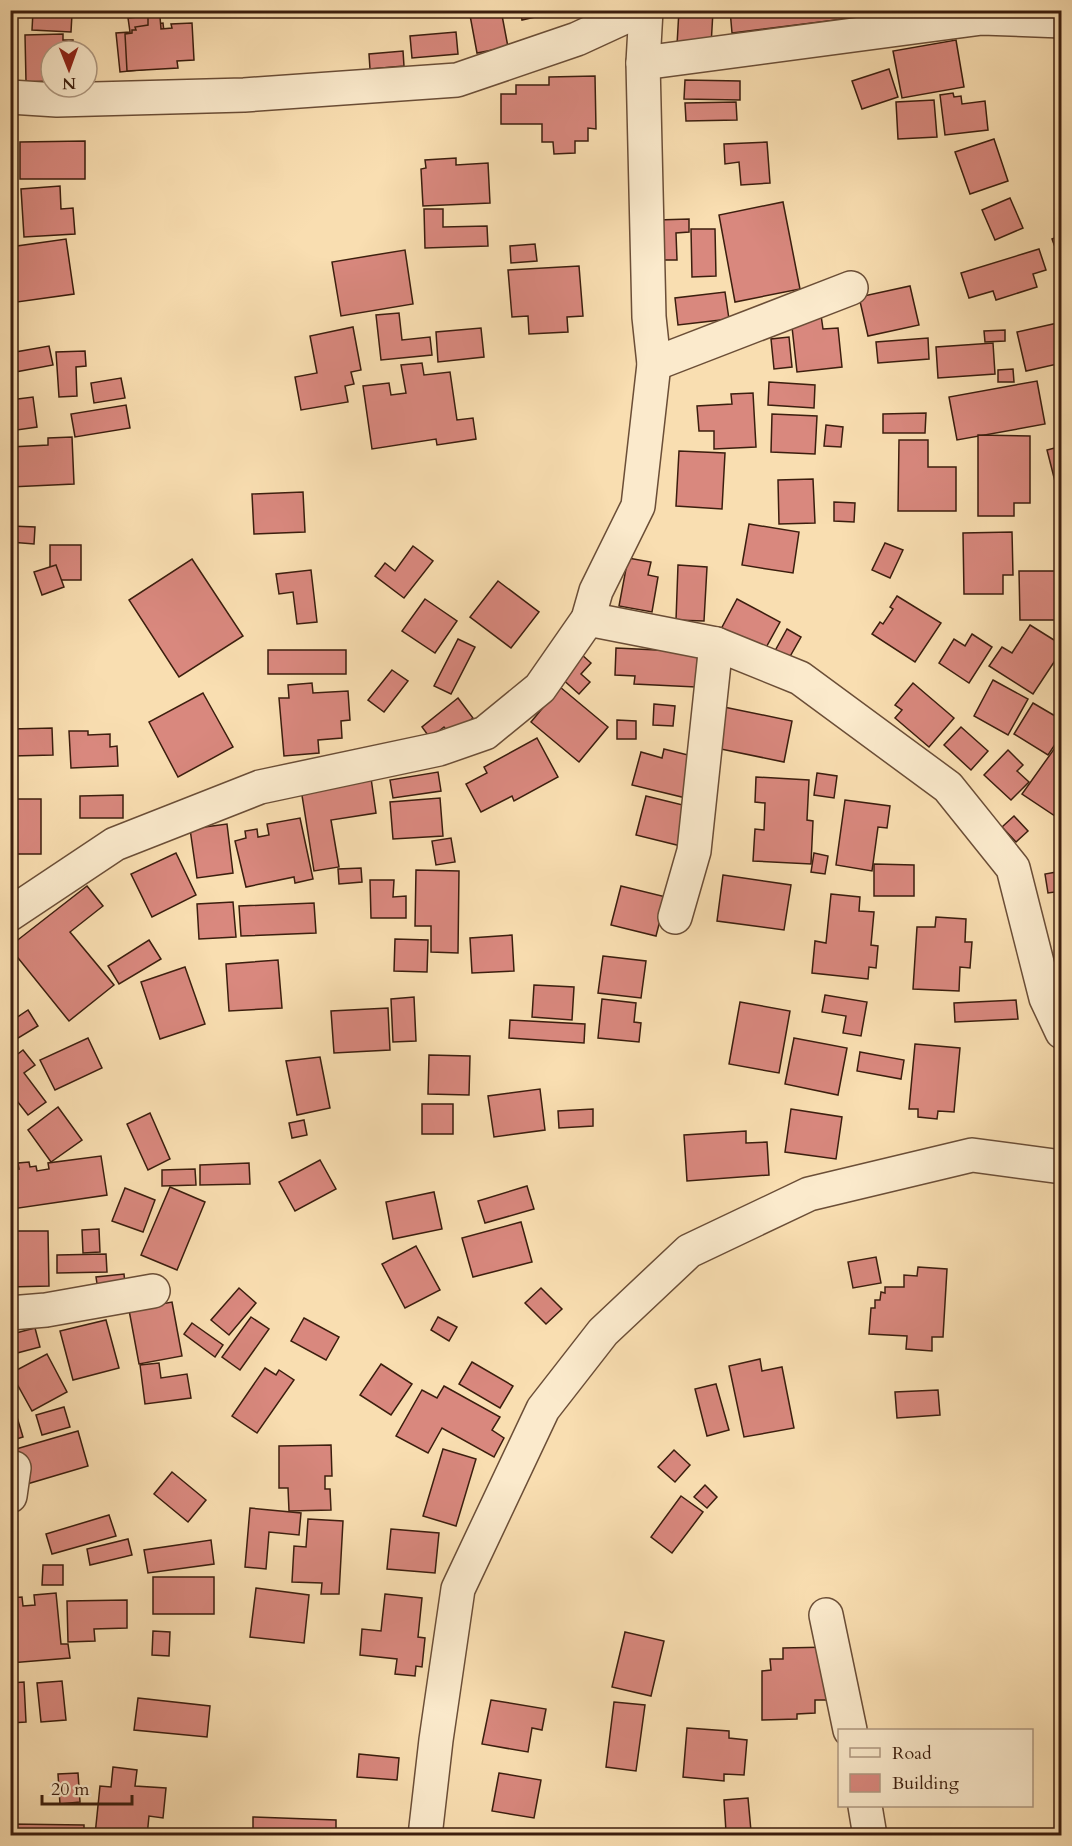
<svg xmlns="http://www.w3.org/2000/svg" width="1072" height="1846" font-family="Cardo,serif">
  <rect width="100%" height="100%" fill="#f9deb1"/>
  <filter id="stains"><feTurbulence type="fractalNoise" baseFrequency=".00333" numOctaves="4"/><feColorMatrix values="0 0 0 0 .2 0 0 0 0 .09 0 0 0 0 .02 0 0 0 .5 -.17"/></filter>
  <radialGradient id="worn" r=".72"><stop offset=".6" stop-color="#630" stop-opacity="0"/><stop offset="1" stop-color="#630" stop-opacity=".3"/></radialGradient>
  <g fill="#d9887e" stroke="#3c1e0e" stroke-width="1.5">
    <polygon points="469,10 501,10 508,47 477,53"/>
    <polygon points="520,10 557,10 557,12 522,20"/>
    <polygon points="679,10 713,11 711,46 677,45"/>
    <polygon points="730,10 884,10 884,14 732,33"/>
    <polygon points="33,11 72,14 71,32 32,30"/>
    <polygon points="153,11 154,24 163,23 168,67 120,72 116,33 130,32 128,18 137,17 137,13"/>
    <polygon points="148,17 160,17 161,29 172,28 171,24 192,23 194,60 177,61 178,68 127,71 125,34 132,33 132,30 136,30 135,27 148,25"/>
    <polygon points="456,32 458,54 412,58 410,36"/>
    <polygon points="63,34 63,40 73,40 73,51 51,51 51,81 26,82 25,35"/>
    <polygon points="956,40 964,87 902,98 893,51"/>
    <polygon points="403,51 404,66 370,69 369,54"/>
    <polygon points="889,69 898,97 862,109 852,81"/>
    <polygon points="595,76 596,129 588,128 588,141 575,141 575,153 554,154 553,142 542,142 542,124 501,124 501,94 516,94 516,85 549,85 549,77"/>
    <polygon points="685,80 740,81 740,100 684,99"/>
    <polygon points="953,93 954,97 961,96 962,104 985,101 988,130 945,135 940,95"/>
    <polygon points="934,100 937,137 898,139 896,102"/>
    <polygon points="736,102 737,120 686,121 685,103"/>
    <polygon points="10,120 14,120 13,171 10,171"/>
    <polygon points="994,139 1008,181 970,194 955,152"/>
    <polygon points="85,141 85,179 20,179 20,142"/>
    <polygon points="767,142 770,183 741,185 739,162 725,164 724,144"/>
    <polygon points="456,158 456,165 488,163 490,203 423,206 421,169 426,168 425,160"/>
    <polygon points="60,186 61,209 73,208 75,234 24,237 21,189"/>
    <polygon points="1010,198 1023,228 995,240 982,210"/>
    <polygon points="783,202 800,289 735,302 719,215"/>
    <polygon points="424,209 443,209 443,227 487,226 488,246 425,248"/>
    <polygon points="689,219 689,232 676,233 677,260 658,260 657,220"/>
    <polygon points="691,229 715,229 716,276 692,277"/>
    <polygon points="1062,235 1062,258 1059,258 1052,239"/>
    <polygon points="66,239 74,294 10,303 10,247"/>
    <polygon points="535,244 537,261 511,263 510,246"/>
    <polygon points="1039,249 1046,270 1033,274 1037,287 996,300 993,291 969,298 961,273"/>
    <polygon points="405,250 413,304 341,316 332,262"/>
    <polygon points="579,266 583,316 567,317 568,332 529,334 528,316 512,317 508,270"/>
    <polygon points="910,286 919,325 868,336 859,297"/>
    <polygon points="725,292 729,319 678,325 675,298"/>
    <polygon points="399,313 402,340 430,337 432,355 381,360 376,315"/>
    <polygon points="821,315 823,329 838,328 842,367 797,372 791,318"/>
    <polygon points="1062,322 1062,363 1026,371 1017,332"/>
    <polygon points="353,327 361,370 351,372 354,384 345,386 348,402 301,410 295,377 317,373 310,336"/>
    <polygon points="481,328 484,357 438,362 436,332"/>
    <polygon points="1005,330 1005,341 985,342 984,331"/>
    <polygon points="789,337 792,367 774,369 771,339"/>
    <polygon points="928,338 929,359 878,363 876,342"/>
    <polygon points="993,343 995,374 938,378 936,347"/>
    <polygon points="49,346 53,365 10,373 10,353"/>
    <polygon points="85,351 86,366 76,367 77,396 59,397 56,352"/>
    <polygon points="422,363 424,375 450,372 457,420 473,418 476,439 437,445 436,439 372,449 363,386 389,383 391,395 406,393 401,365"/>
    <polygon points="1013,369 1014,382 998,382 998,370"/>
    <polygon points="121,378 125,398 94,403 91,383"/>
    <polygon points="1037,381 1045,424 957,440 949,397"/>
    <polygon points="769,382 815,385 814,408 768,405"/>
    <polygon points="753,393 756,447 714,449 714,431 699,431 697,406 732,404 731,394"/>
    <polygon points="33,397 37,427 10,431 10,400"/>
    <polygon points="126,405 130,428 75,437 71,414"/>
    <polygon points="926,413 925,433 883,433 883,414"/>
    <polygon points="772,414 817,416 815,454 771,452"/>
    <polygon points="826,425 843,427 841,447 824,446"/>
    <polygon points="978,435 1030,436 1030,503 1014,503 1014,516 978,516"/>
    <polygon points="72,437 74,484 10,487 10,447 48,445 48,438"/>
    <polygon points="899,440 928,440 928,467 956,467 956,511 898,511"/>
    <polygon points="1062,446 1062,505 1061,505 1047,450"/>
    <polygon points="679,451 725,453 722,509 676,506"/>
    <polygon points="813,479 815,523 779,524 778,480"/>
    <polygon points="303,492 305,532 254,534 252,494"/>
    <polygon points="834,502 855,503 854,522 834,521"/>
    <polygon points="749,524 799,532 793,573 742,565"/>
    <polygon points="11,526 35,527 34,544 10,542"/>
    <polygon points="1012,532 1013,575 1003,575 1003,594 964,594 963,533"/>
    <polygon points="885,543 903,550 890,578 872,570"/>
    <rect x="50" y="545" width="31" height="35"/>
    <polygon points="413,546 433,561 404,598 375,576 385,563 395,571"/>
    <polygon points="628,558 651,562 648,575 658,577 652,612 619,606"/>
    <polygon points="192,559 243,636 179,677 129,600"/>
    <polygon points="56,565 64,587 42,595 34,572"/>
    <polygon points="678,565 707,567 704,621 676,620"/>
    <polygon points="311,570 317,622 297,624 293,592 279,594 276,574"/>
    <polygon points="1019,571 1062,571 1062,593 1058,593 1058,620 1020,620"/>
    <polygon points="498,581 539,612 511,648 470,617"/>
    <polygon points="897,596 941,623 915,662 872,634 880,622 883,624 893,609 890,607"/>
    <polygon points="425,599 457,621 435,653 402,631"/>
    <polygon points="737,599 780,622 763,653 720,631"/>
    <polygon points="1030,625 1062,645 1062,650 1033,694 989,666 1002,647 1012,653"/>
    <polygon points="787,629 801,637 784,667 770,660"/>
    <polygon points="972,634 992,647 969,683 939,663 954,639 965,646"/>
    <polygon points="458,639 475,647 451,694 434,686"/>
    <polygon points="616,648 698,652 696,687 634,684 635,676 615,675"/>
    <rect x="268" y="650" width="78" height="24"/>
    <polygon points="581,654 591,663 581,674 590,682 579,694 560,677"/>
    <polygon points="392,670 408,681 384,712 368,700"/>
    <polygon points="993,680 1028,699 1008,735 974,716"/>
    <polygon points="312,683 313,693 348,691 350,720 341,721 342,738 318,740 319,753 284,756 279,698 289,698 288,685"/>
    <polygon points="913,683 954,718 929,747 895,718 902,710 895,705"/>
    <polygon points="560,687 608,727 579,762 531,722"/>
    <polygon points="203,693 233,747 178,777 149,722"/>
    <polygon points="458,698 473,718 451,736 444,727 430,738 422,727"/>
    <polygon points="1033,703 1062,720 1062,734 1048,755 1014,734"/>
    <polygon points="654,704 675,706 673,726 653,725"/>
    <polygon points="719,706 792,721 784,762 711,747"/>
    <polygon points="617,720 636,721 636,739 617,739"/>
    <polygon points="961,727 988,751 971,770 944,745"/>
    <polygon points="52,728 53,755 12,756 11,729"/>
    <polygon points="69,731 88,731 88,735 110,734 110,747 117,746 118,766 71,768"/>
    <polygon points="537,738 558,777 514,801 512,796 481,812 466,784 487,773 484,767"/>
    <polygon points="1062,738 1062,807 1055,816 1022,794"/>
    <polygon points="664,749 696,757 686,798 632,785 641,752 662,758"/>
    <polygon points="1008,750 1023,765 1017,771 1029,782 1011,800 984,775"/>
    <polygon points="438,772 441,791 393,798 390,780"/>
    <polygon points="817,773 837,776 834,798 814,795"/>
    <polygon points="756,777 809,780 807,820 813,821 811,864 753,861 755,829 764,830 765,803 755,802"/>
    <polygon points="371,778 376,813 331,820 339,867 314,871 301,789"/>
    <polygon points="123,795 123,818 80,818 80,796"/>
    <polygon points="646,796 695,808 685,847 636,835"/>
    <polygon points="440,798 443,836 393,839 390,802"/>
    <rect x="10" y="799" width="31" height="55"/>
    <polygon points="845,800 890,806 887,828 878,827 872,871 836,865"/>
    <polygon points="1014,816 1028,831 1016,842 1002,827"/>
    <polygon points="300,818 313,879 295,883 294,877 246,887 235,841 246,838 245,831 257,829 258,837 269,835 267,824"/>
    <polygon points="227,824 233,873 197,878 190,829"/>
    <polygon points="451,838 455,862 436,865 432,841"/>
    <polygon points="176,853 196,895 152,917 131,874"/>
    <polygon points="814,853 828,856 825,874 811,872"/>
    <polygon points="874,864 914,865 914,896 874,896"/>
    <polygon points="361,868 362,882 339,884 338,869"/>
    <polygon points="416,870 459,871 458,953 431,952 431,926 415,926"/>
    <polygon points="1062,871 1062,891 1048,893 1045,874"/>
    <polygon points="723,875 791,885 784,930 717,921"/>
    <polygon points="370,880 394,880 393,897 406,896 406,918 371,918"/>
    <polygon points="87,886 103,906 70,932 114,985 69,1021 10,948 10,946"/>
    <polygon points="621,886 666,897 656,936 611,925"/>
    <polygon points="831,894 860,897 859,911 874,912 871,945 878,946 876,968 869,967 868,979 812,973 815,941 826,943"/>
    <polygon points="233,902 236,937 199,939 197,904"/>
    <polygon points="314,903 316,933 241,936 239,906"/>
    <polygon points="936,917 966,919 965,942 972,942 970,968 960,967 959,991 913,989 917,927 935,927"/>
    <polygon points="512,935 514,971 472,973 470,938"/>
    <polygon points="395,939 428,940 427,972 394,971"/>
    <polygon points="149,940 161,959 119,984 108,966"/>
    <polygon points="603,956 646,961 641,998 598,993"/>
    <polygon points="278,960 282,1008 229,1011 226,964"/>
    <polygon points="185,967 205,1024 160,1039 141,982"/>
    <polygon points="534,985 574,987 572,1020 532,1017"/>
    <polygon points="825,995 867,1002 861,1036 843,1033 846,1016 822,1012"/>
    <polygon points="414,997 416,1041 393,1042 391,999"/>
    <polygon points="602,999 636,1003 634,1022 641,1023 639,1042 598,1038"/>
    <polygon points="1016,1000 1018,1019 955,1022 954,1003"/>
    <polygon points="740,1002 790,1011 779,1073 729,1064"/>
    <polygon points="388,1008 390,1050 334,1053 331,1011"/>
    <polygon points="28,1010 38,1026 10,1043 10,1022"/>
    <polygon points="510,1020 585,1024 584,1043 509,1038"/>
    <polygon points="88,1038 102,1068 55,1090 40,1060"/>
    <polygon points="794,1038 847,1048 838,1095 785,1084"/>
    <polygon points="915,1044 960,1048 954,1112 938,1111 937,1119 918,1117 918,1109 909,1109"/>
    <polygon points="23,1050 35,1065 24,1073 46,1102 28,1115 10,1092 10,1060"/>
    <polygon points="860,1052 904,1060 901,1079 857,1071"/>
    <polygon points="429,1055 470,1056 469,1095 428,1094"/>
    <polygon points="320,1057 330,1108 297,1115 286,1061"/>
    <polygon points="540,1089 545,1130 494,1137 488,1096"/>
    <rect x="422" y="1104" width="31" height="30"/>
    <polygon points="58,1107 82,1140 51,1162 28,1130"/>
    <polygon points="593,1109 593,1126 559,1128 558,1111"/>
    <polygon points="791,1109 842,1117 836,1159 785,1152"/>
    <polygon points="150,1113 170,1159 148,1170 127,1124"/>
    <polygon points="304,1120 307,1135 292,1138 289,1123"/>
    <polygon points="746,1131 746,1143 767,1142 769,1175 687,1181 684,1135"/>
    <polygon points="101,1156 107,1195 12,1209 10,1170 19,1169 18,1163 29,1162 30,1167 36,1166 37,1171 49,1169 48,1163"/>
    <polygon points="320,1160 336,1189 295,1211 279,1182"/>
    <polygon points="249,1163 250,1184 200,1185 200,1165"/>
    <polygon points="195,1169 196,1185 162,1186 162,1170"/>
    <polygon points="527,1186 534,1209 485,1223 478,1201"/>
    <polygon points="170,1187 205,1202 177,1270 141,1255"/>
    <polygon points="125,1188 155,1200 143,1232 112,1221"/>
    <polygon points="434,1192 442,1229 393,1239 386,1202"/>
    <polygon points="521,1222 532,1262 473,1277 462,1238"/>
    <polygon points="99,1229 100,1252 83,1253 82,1230"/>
    <polygon points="10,1231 48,1231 49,1286 10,1287"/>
    <polygon points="1058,1243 1062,1243 1061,1311"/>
    <polygon points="416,1246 440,1290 405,1308 382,1264"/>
    <polygon points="106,1254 107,1272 57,1273 57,1255"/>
    <polygon points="876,1257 881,1283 853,1288 848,1262"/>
    <polygon points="918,1267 947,1269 943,1337 932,1337 932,1351 906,1349 907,1336 869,1334 871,1308 875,1308 875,1300 880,1300 881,1292 885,1293 885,1287 904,1287 904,1275 917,1276"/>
    <polygon points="124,1274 126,1294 99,1297 96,1277"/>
    <polygon points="239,1288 256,1303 229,1335 211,1320"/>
    <polygon points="541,1288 562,1309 546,1324 525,1303"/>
    <polygon points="172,1302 182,1356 139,1364 129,1310"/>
    <polygon points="251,1317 269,1329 240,1370 222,1357"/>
    <polygon points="438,1317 457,1327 449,1341 431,1330"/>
    <polygon points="304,1318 339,1337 326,1360 291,1341"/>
    <polygon points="106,1320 119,1368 73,1380 60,1331"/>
    <polygon points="192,1323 223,1345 215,1357 184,1334"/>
    <polygon points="35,1328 40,1347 17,1353 12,1334"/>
    <polygon points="47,1354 67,1392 32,1411 11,1373"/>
    <polygon points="760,1359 762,1371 782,1367 794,1428 744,1437 729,1366"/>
    <polygon points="472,1362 513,1386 500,1408 459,1384"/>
    <polygon points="159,1363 161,1378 187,1374 191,1398 145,1404 140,1365"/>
    <polygon points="381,1364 412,1384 391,1415 360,1395"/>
    <polygon points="265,1368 276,1375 279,1370 294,1380 257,1433 232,1416"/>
    <polygon points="716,1384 729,1430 707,1436 695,1389"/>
    <polygon points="444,1386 500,1417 492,1430 504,1438 494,1457 442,1428 428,1453 396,1436 422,1390 437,1398"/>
    <polygon points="938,1390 940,1415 897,1418 895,1392"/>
    <polygon points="10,1394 23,1437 10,1441"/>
    <polygon points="64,1407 70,1427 42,1435 36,1415"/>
    <polygon points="78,1431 88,1466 27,1484 16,1449"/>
    <polygon points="331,1445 332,1476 325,1476 325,1489 330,1489 331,1510 289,1511 288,1488 279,1488 279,1446"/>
    <polygon points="443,1449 476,1459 456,1526 423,1516"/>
    <polygon points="674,1450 690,1465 675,1482 658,1467"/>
    <polygon points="172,1472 206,1500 188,1522 154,1494"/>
    <polygon points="705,1485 717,1497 707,1508 694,1497"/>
    <polygon points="681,1496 703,1512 672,1553 651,1537"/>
    <polygon points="250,1508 301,1513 299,1535 269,1532 266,1569 245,1567"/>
    <polygon points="109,1515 116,1536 52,1554 46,1534"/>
    <polygon points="308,1519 343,1521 339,1594 321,1594 322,1583 292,1582 294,1546 306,1547"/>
    <polygon points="391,1529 439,1533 435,1573 387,1569"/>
    <polygon points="128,1539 132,1555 90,1565 87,1549"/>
    <polygon points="211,1540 214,1564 148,1573 144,1550"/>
    <polygon points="43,1565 63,1565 63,1585 42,1585"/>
    <rect x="153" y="1577" width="61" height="37"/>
    <polygon points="256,1588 309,1595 304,1643 250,1637"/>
    <polygon points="56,1593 61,1644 68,1644 70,1658 10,1663 10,1598 22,1597 23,1606 35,1605 34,1595"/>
    <polygon points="385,1594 422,1598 418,1637 425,1638 422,1667 416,1666 415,1676 395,1674 397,1659 360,1655 362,1629 381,1631"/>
    <polygon points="127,1600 127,1628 94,1629 95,1641 68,1642 67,1601"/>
    <polygon points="153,1631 170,1632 169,1656 152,1655"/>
    <polygon points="625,1632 664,1641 651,1696 612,1687"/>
    <polygon points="831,1647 836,1700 815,1700 815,1713 797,1714 797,1719 762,1720 762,1671 771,1670 770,1659 783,1659 783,1648"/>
    <polygon points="62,1681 66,1720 41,1722 37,1683"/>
    <polygon points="24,1682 26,1722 10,1723 10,1683"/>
    <polygon points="138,1698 210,1706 207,1737 134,1730"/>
    <polygon points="491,1700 546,1709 542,1730 532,1728 528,1752 482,1744"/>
    <polygon points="614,1702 645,1705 636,1771 606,1767"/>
    <polygon points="687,1728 729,1731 729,1738 747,1740 744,1775 724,1774 724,1781 683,1777"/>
    <polygon points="359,1754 399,1758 397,1780 357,1777"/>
    <polygon points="113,1767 137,1770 135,1786 166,1788 163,1818 149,1816 147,1836 95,1835 100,1786 111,1787"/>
    <polygon points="78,1773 80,1802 60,1804 58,1774"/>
    <polygon points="499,1773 541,1780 534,1818 492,1811"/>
    <polygon points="748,1798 751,1831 726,1832 724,1800"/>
    <polygon points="253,1817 336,1820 336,1836 253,1836"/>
    <polygon points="10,1824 84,1825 84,1836 10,1836"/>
  </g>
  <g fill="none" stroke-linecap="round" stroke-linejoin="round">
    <g stroke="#6b4e37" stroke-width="36">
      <g id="minor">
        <polyline points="643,63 982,18 1062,21"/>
        <polyline points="10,97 57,100 244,95 457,80 577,39 640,10"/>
        <polyline points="654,364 851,288"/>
        <polyline points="588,619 716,644 800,678 948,787 1013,868 1046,998 1062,1032"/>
        <polyline points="10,914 115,844 260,787 439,749 485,733 540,688 588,619 596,591 638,506 654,364 649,317 643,63 646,10"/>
        <polyline points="675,917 694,851 716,644"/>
        <polyline points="10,1313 46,1310 153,1291"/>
        <polyline points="10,1496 14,1468"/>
        <polyline points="826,1615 850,1730"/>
        <polyline points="865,1806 870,1836"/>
        <polyline points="425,1836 436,1740 458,1589 543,1409 603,1332 689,1251 809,1194 972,1155 1062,1167"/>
      </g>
    </g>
    <use href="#minor" stroke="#fbeacc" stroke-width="33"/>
  </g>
  <rect width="1072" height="1846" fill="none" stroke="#f9deb1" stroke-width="36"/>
  <rect x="12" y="12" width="1048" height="1822" fill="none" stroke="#3c1e0e" stroke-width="3"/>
  <rect x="18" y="18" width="1036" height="1810" fill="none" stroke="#3c1e0e" stroke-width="1.5"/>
  <rect x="838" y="1729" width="195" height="78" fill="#fbeacc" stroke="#af9880" stroke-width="1.5"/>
  <rect x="850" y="1748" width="30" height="9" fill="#fbeacc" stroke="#af9880" stroke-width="1.5"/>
  <text x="892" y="1759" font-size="18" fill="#3c1e0e">Road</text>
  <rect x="850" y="1774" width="30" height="18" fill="#d9887e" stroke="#af9880" stroke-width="1.5"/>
  <text x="892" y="1789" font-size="18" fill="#3c1e0e">Building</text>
  <g transform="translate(69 69) rotate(179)"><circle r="28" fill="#fbeacc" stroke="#af9880" stroke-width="1.5"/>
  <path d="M0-4.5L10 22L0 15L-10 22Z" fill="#8f2418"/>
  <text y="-9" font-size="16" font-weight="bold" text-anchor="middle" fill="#3c1e0e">N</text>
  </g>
  <path d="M42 1795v9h90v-9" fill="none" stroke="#3c1e0e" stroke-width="3"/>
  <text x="51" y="1795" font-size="18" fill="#3c1e0e" stroke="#fbeacc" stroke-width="4.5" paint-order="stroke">20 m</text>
  <rect width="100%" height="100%" filter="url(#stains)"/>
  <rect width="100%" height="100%" fill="url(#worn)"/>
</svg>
